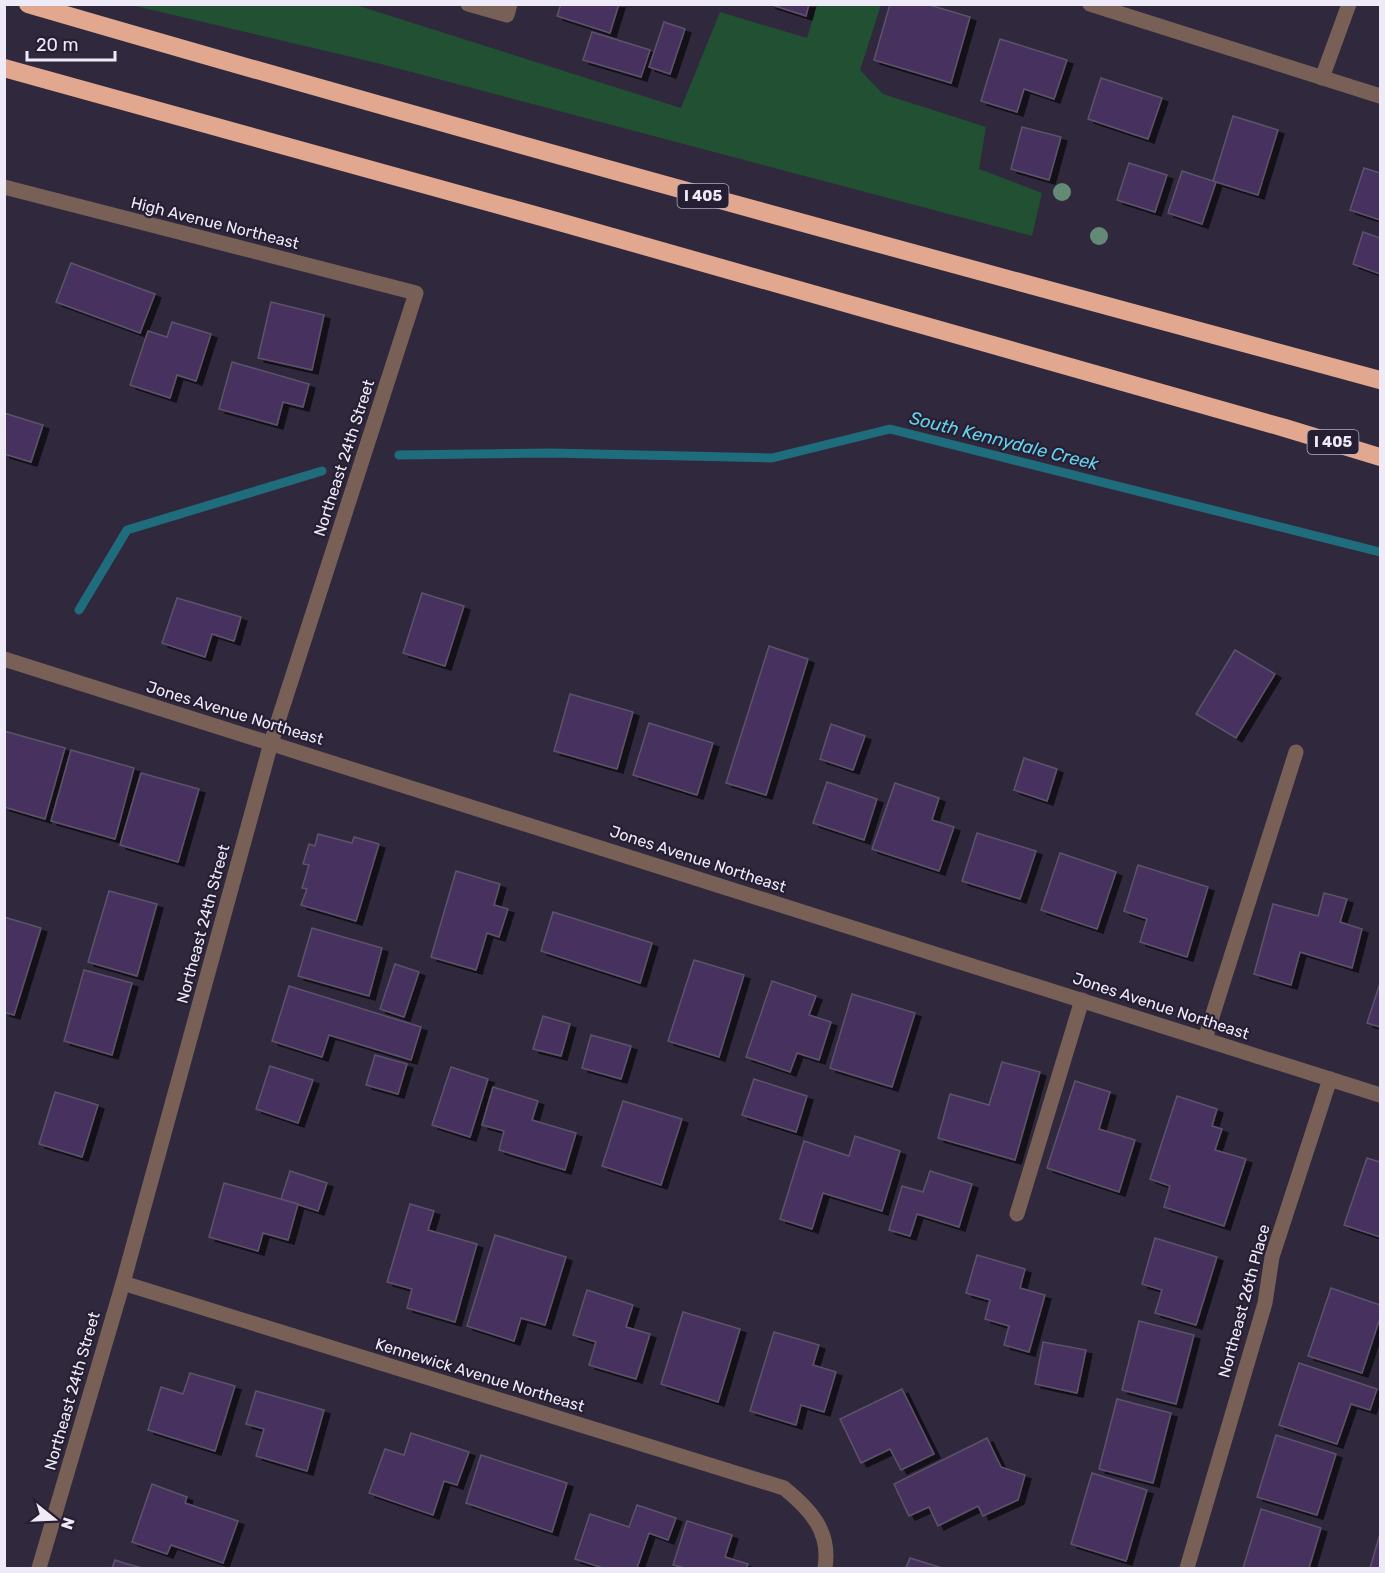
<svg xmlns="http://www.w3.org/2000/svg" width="1385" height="1573" font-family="Rubik,sans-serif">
  <defs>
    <filter id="shadow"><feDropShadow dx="6" dy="4" stdDeviation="0" flood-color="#0009"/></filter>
  </defs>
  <rect width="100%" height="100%" fill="#30283c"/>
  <polygon fill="#215032" points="131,5 356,5 681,108 720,12 807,38 817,5 881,5 860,70 883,94 986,127 979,169 1042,193 1032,236 381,64"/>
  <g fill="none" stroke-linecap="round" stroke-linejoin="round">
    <g stroke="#1e6c7c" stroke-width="9">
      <polyline points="399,455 551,453 772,458 890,429 1380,552"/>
      <polyline points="79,610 127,530 322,471"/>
    </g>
  </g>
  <g fill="#46335f" stroke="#5c536a" stroke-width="1.5" filter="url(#shadow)">
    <polygon points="561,4 619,4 610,33 557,16"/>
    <polygon points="769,4 809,4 806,16"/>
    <polygon points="890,4 926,4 970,17 951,83 874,60"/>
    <polygon points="664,22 685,29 670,74 649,67"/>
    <polygon points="592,32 650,50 641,77 583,60"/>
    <polygon points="1000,39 1067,60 1054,99 1024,89 1017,112 981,101"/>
    <polygon points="1101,78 1162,98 1148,139 1088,119"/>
    <polygon points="1233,116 1278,130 1258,195 1213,181"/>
    <polygon points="1022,127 1061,137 1049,180 1011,169"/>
    <polygon points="1129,163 1167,175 1155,212 1117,200"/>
    <polygon points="1364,168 1380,173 1380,220 1350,210"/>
    <polygon points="1182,171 1216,182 1202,224 1168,213"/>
    <polygon points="1363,232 1380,238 1380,274 1353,264"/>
    <polygon points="71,263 155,294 140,333 56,302"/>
    <polygon points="271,302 324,315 312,370 258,358"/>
    <polygon points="172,322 211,334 196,381 177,375 170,398 130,385 148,331 167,337"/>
    <polygon points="232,362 309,384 303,407 283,402 277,425 219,409"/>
    <polygon points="4,413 43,425 31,462 4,454"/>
    <polygon points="422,593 464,606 445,666 403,653"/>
    <polygon points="177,598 241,617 234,641 212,634 205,657 162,643"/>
    <polygon points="769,646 808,659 766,795 726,783"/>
    <polygon points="1235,650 1275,674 1236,738 1196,714"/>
    <polygon points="570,694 633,712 617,769 554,751"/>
    <polygon points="649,723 713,743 697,795 633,775"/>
    <polygon points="831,724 865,736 853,770 820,759"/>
    <polygon points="4,731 65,748 45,819 4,807"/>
    <polygon points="71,750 134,768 115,839 51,821"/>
    <polygon points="1024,758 1057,769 1047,801 1014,790"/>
    <polygon points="141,773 199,789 178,862 120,845"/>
    <polygon points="827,782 877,799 864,840 813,823"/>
    <polygon points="895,783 939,798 932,820 954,827 939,871 872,849"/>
    <polygon points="977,833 1036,851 1020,899 962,881"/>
    <polygon points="318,834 352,843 354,837 379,844 356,921 301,905 307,889 302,888 309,865 303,864 309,844 315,846"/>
    <polygon points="1060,853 1116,872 1097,929 1041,910"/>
    <polygon points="1138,865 1208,887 1187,957 1140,942 1147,919 1124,911"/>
    <polygon points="456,871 500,884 494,905 508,909 499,937 487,933 476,970 431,957"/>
    <polygon points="109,891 157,904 137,976 88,962"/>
    <polygon points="1324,893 1347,899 1340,922 1362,929 1352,968 1300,952 1291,985 1254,974 1273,904 1318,916"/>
    <polygon points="553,912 652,943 640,983 541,951"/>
    <polygon points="4,917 41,928 14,1015 4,1012"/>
    <polygon points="312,928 382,948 369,996 298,976"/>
    <polygon points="694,960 744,975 719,1057 668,1041"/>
    <polygon points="395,964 419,972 404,1017 380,1009"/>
    <polygon points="84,970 132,983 112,1055 64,1041"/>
    <polygon points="772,981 816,996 809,1015 831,1022 819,1060 797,1053 790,1072 746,1057"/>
    <polygon points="1380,983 1380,1027 1367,1023"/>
    <polygon points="289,986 421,1027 411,1060 329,1035 322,1057 272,1041"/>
    <polygon points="852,994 915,1013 892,1087 830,1068"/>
    <polygon points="543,1016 570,1024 561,1056 533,1049"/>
    <polygon points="591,1035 631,1046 621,1079 582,1068"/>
    <polygon points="375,1055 407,1064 398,1094 366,1085"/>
    <polygon points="1002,1062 1040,1072 1015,1160 938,1138 950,1094 989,1105"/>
    <polygon points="270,1066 313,1080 298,1123 256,1109"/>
    <polygon points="451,1067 488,1079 470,1137 432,1125"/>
    <polygon points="754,1079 807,1096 796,1132 742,1115"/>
    <polygon points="1075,1081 1110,1092 1099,1129 1135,1140 1119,1192 1047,1168"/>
    <polygon points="493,1087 538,1101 532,1120 576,1133 565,1170 499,1150 504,1131 482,1125"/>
    <polygon points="55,1092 98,1105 82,1157 39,1144"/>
    <polygon points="1177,1096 1217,1109 1212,1126 1222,1129 1215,1150 1246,1159 1224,1226 1164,1207 1170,1186 1150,1179"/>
    <polygon points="623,1101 682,1119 661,1185 602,1166"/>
    <polygon points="855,1136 900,1151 882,1211 823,1193 812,1229 780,1219 804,1141 849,1156"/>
    <polygon points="1367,1158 1380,1162 1380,1237 1344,1225"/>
    <polygon points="290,1171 327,1183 318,1211 281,1199"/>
    <polygon points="930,1171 972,1184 959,1227 917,1214 910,1236 889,1230 902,1186 923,1192"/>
    <polygon points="224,1183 298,1204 288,1240 263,1233 258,1251 209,1237"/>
    <polygon points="410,1204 434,1211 428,1230 477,1244 455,1322 407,1308 412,1289 387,1282"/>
    <polygon points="495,1235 566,1257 545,1325 521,1318 514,1341 467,1326"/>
    <polygon points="1155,1238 1217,1257 1196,1325 1155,1313 1162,1290 1142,1284"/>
    <polygon points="977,1255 1025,1269 1020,1288 1045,1295 1029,1352 1004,1345 1009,1326 985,1319 990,1300 966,1293"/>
    <polygon points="1331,1288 1380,1305 1380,1318 1362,1373 1308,1356"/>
    <polygon points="587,1290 633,1305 626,1327 650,1334 636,1379 589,1365 596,1342 573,1335"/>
    <polygon points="683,1312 740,1329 718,1402 661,1384"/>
    <polygon points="1139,1321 1194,1335 1176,1404 1122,1390"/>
    <polygon points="774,1332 819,1345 813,1365 836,1372 824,1412 801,1405 796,1425 750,1411"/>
    <polygon points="1043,1342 1086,1350 1077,1393 1035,1384"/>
    <polygon points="1299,1363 1377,1389 1370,1410 1351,1404 1337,1444 1279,1425"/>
    <polygon points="190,1373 235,1386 215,1451 148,1430 161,1387 183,1394"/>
    <polygon points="902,1389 934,1454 901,1470 890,1449 861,1463 840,1419"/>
    <polygon points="256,1391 324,1410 307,1471 256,1456 264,1429 246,1424"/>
    <polygon points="1117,1399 1171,1413 1153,1483 1099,1469"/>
    <polygon points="411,1433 469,1452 457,1485 444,1481 433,1515 369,1493 385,1449 404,1455"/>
    <polygon points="1276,1435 1336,1454 1317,1515 1257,1497"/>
    <polygon points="987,1438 1001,1467 1025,1475 1018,1500 983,1516 978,1506 938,1526 929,1507 909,1516 894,1484"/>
    <polygon points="481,1455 567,1483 552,1532 466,1503"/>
    <polygon points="1092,1473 1147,1490 1126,1561 1071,1544"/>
    <polygon points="152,1484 187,1497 185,1503 238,1521 223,1563 171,1545 167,1554 132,1542"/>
    <polygon points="637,1505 676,1518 668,1540 649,1533 637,1568 603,1568 575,1559 590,1514 629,1527"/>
    <polygon points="1261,1509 1321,1528 1309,1568 1243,1568"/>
    <polygon points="687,1521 732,1535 725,1557 748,1564 746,1568 685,1568 673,1565"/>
    <polygon points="1380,1534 1380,1568 1370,1568"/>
    <polygon points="910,1558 942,1568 906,1568"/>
    <polygon points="115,1560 124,1563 142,1568 112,1568"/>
  </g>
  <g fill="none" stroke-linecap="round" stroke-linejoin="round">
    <g stroke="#786057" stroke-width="15">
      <polyline points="468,4 507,15 510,4"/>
      <polyline points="1090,4 1380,96"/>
      <polyline points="1322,78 1349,4"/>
      <polyline points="4,187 416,293 271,743 123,1283 39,1568"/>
      <polyline points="4,659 1380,1095"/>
      <polyline points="1205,1039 1296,752"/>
      <polyline points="1017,1214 1082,1000"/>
      <path d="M123,1283L784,1488C811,1510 831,1532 825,1568"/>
      <polyline points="1187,1568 1265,1303 1272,1257 1330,1079"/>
    </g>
    <g stroke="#e1a78f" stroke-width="18">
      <path d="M28,4C477,135 929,258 1380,380"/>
      <polyline points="4,68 556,221 1285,428 1380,457"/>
    </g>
  </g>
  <g fill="#648a76">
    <circle cx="1062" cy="192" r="9"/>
    <circle cx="1099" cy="236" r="9"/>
  </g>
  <g text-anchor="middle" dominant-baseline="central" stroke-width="4.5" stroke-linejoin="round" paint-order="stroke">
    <g fill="#261e32" stroke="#b3adbd" stroke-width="1.5">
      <rect x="677.5" y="184" width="51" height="24" rx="4.5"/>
      <rect x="1307.5" y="430" width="51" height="24" rx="4.5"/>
    </g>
    <g font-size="15" font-weight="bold" fill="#efeaf8">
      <text x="703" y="196">I 405</text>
      <text x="1333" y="442">I 405</text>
    </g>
    <g font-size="16" fill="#efeaf8" stroke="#261e32">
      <text transform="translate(215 223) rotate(14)">High Avenue Northeast</text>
      <text transform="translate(344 458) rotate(-72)">Northeast 24th Street</text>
      <text transform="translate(235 713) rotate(17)">Jones Avenue Northeast</text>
      <text transform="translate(698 859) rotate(18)">Jones Avenue Northeast</text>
      <text transform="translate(203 924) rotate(-75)">Northeast 24th Street</text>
      <text transform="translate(1161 1006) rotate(18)">Jones Avenue Northeast</text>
      <text transform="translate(1244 1301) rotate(-75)">Northeast 26th Place</text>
      <text transform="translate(480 1375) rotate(17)">Kennewick Avenue Northeast</text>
      <text transform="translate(72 1391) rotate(-74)">Northeast 24th Street</text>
    </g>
    <g font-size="18" font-style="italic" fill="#64d3eb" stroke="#261e32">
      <text transform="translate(1004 441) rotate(14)">South Kennydale Creek</text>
    </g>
  </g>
  <rect width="1385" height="1573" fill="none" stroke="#efeaf8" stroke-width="12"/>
  <g transform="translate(54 1519) rotate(108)" stroke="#261e32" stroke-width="4.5" paint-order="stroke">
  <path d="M0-4.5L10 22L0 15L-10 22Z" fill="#efeaf8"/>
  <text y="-9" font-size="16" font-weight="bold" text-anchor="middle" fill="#efeaf8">N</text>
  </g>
  <path d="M27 51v9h88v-9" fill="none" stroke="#efeaf8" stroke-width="3"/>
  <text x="36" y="51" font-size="18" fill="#efeaf8" stroke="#261e32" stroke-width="4.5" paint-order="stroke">20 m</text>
</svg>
